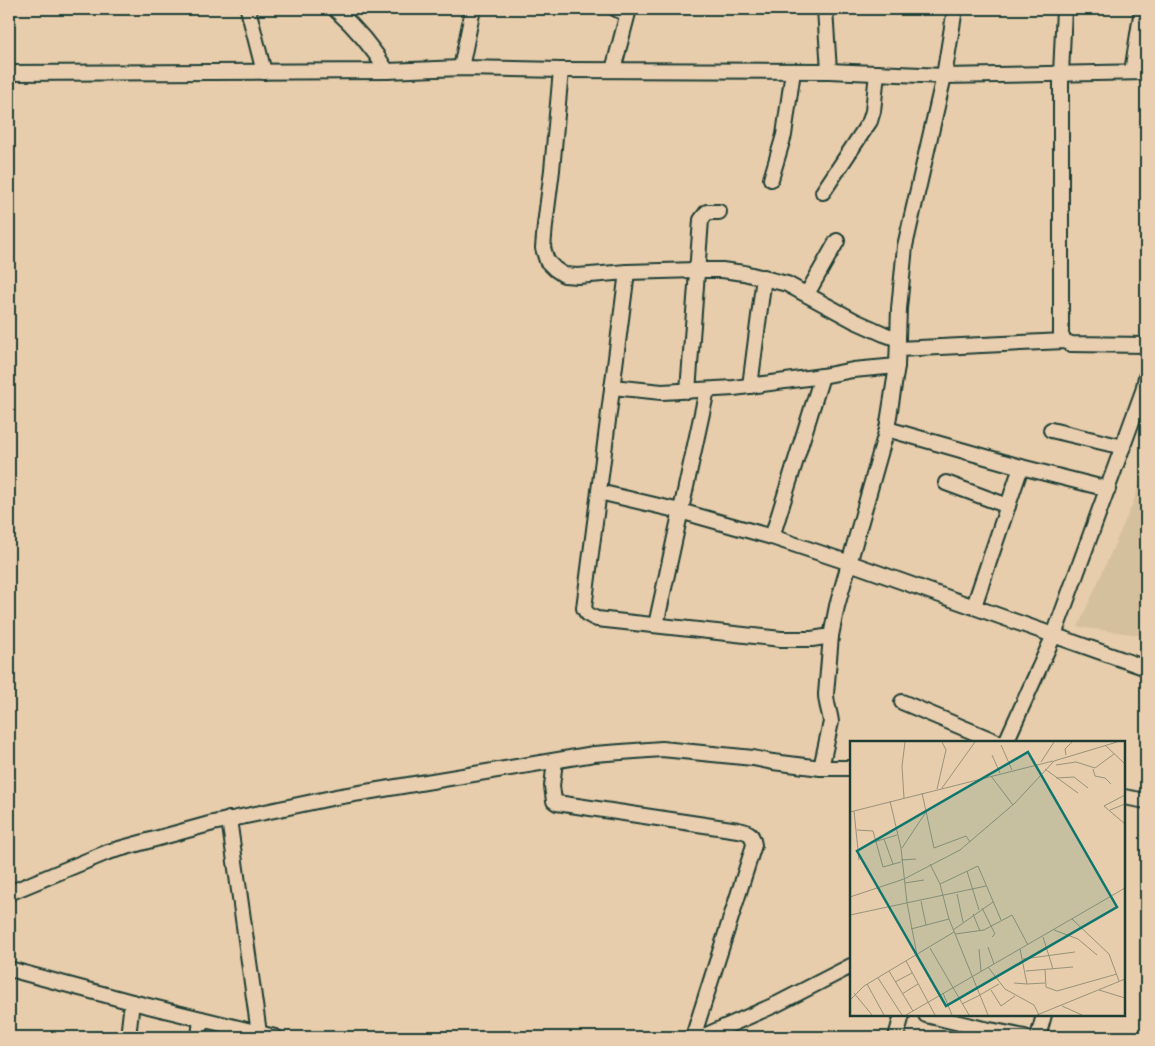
<svg xmlns="http://www.w3.org/2000/svg" width="1155" height="1046" font-family="'Playpen Sans',sans-serif">
  <rect width="100%" height="100%" fill="#e7cdab"/>
  <filter id="ink" filterUnits="userSpaceOnUse"><feTurbulence type="fractalNoise" baseFrequency=".02" numOctaves="2"/><feDisplacementMap in="SourceGraphic" scale="10" xChannelSelector="R" yChannelSelector="G"/><feConvolveMatrix kernelMatrix="1 2 1 2 8 2 1 2 1" color-interpolation-filters="sRGB"/></filter>
  <g filter="url(#ink)">
    <polygon fill="#d5c09d" points="1146,462 1146,636 1078,627 1133,503"/>
    <g fill="none" stroke-linecap="round" stroke-linejoin="round">
      <g stroke="#1f3d34" stroke-width="18">
        <g id="minor">
          <polyline points="248,9 264,72"/>
          <path d="M335,9C355,27 373,48 387,71"/>
          <polyline points="616,9 627,14"/>
          <polyline points="825,9 829,71"/>
          <polyline points="1064,9 1061,74 1061,335 1064,341"/>
          <polyline points="461,68 473,9"/>
          <polyline points="561,70 552,170 545,225 543,248 547,261 555,269 564,275 578,276 627,272 696,270 722,270 744,273 787,284 855,321 884,334 898,339"/>
          <polyline points="613,70 629,9"/>
          <polyline points="1132,72 1142,9"/>
          <polyline points="9,73 387,71 461,68 561,70 829,71 944,76 1146,72"/>
          <polyline points="771,179 784,135 793,71"/>
          <polyline points="823,192 870,121 873,111 877,73"/>
          <path d="M627,272L584,608C587,615 590,616 597,619L781,639H812L831,636L837,606L887,429L897,366L899,309L905,246L944,76L955,9"/>
          <polyline points="807,294 837,241"/>
          <polyline points="898,349 1064,341 1071,344 1146,345"/>
          <polyline points="750,386 764,277"/>
          <polyline points="612,387 662,392 734,388 822,376 853,370 897,366"/>
          <polyline points="688,391 701,220 707,212 719,212"/>
          <polyline points="887,429 1021,467 1108,489"/>
          <polyline points="1051,430 1123,447"/>
          <polyline points="946,483 1008,506"/>
          <polyline points="599,492 680,511 772,537 850,563 1146,668"/>
          <polyline points="772,537 822,376"/>
          <polyline points="974,606 1021,467"/>
          <polyline points="656,625 707,390"/>
          <polyline points="902,702 997,742"/>
          <polyline points="1006,742 1054,635 1143,391 1146,377"/>
          <path d="M555,761L552,786L554,801L557,803L738,830C749,832 752,833 754,845L693,1037"/>
          <path d="M821,768L831,722C830,712 826,704 826,694L831,636"/>
          <polyline points="1124,797 1146,801"/>
          <polyline points="229,819 259,1033"/>
          <polyline points="9,893 108,852 213,823 336,797 594,754 662,749 753,758 773,762 821,768 851,768"/>
          <polyline points="9,969 132,1002 275,1037"/>
          <polyline points="926,1015 980,1028 1025,1037"/>
          <polyline points="128,1037 132,1002"/>
          <polyline points="199,1037 201,1019"/>
          <polyline points="702,1037 777,1004 851,966"/>
          <polyline points="896,1037 902,1015"/>
          <polyline points="1038,1037 1044,1015"/>
        </g>
      </g>
      <use href="#minor" stroke="#e9cfb0" stroke-width="14"/>
    </g>
  </g>
  <g transform="translate(850 741)">
    <rect width="275" height="275" fill="#e7cdab"/>
    <path fill="none" stroke="#97937b" stroke-width="1" d="M151,4L162,29M255,4L275,23M142,14L150,32M216,14L215,8L222,1M191,21L204,1M206,24L226,21L245,27L264,13M195,28L228,52M243,28L245,35L255,37L261,43M141,35L163,64M206,37L224,36L238,47M92,47L125,1M87,48L96,9L92,1M72,52L84,107L116,95L120,101M275,54L254,65L275,83M54,57L52,25L55,1M40,60L51,107L57,162L67,214M260,69L275,63M4,70L9,119M0,71L203,20M7,89L23,90L33,126L51,121M34,98L43,123M24,101L47,94M52,107L76,71M51,119L66,118M80,123L90,143M117,130L129,169M55,142L74,139M107,153L113,181M0,156L54,138L110,109L165,62L204,20L267,1M71,160L76,184M132,167L145,193L142,196M123,173L130,190M0,174L136,145M222,178L259,213L269,240M61,188L99,178M103,189L143,161M204,189L228,198L247,214M105,193L134,189L162,174L178,204M193,196L203,228M138,206L144,223M80,207L119,274M129,208L131,230M173,218L225,211M56,220L85,274M138,226L155,248L184,264L189,274M195,228L196,246L207,250L267,233M39,230L63,270M176,230L223,226M28,237L52,274M45,241L62,232M164,242L177,243L170,208M17,243L34,274M177,243L195,242M141,249L151,265L165,255M249,249L275,257M4,252L22,274M93,252L102,274M52,253L68,243M128,255L149,243M0,259L14,245L104,191M112,263L128,255M212,265L232,274M56,274L275,147M138,274L99,178L90,143L128,125L151,179M187,274L275,238"/>
    <path fill="#0f766e" fill-opacity="0.15" stroke="#0f766e" stroke-width="2.5" d="M178,11L267,166L96,265L7,110Z"/>
    <rect width="275" height="275" fill="none" stroke="#1f3d34" stroke-width="2.5"/>
  </g>
  <rect width="1155" height="1046" fill="none" stroke="#e9cfb0" stroke-width="30"/>
  <rect x="15" y="15" width="1125" height="1016" fill="none" stroke="#1f3d34" stroke-width="2" filter="url(#ink)"/>
</svg>
